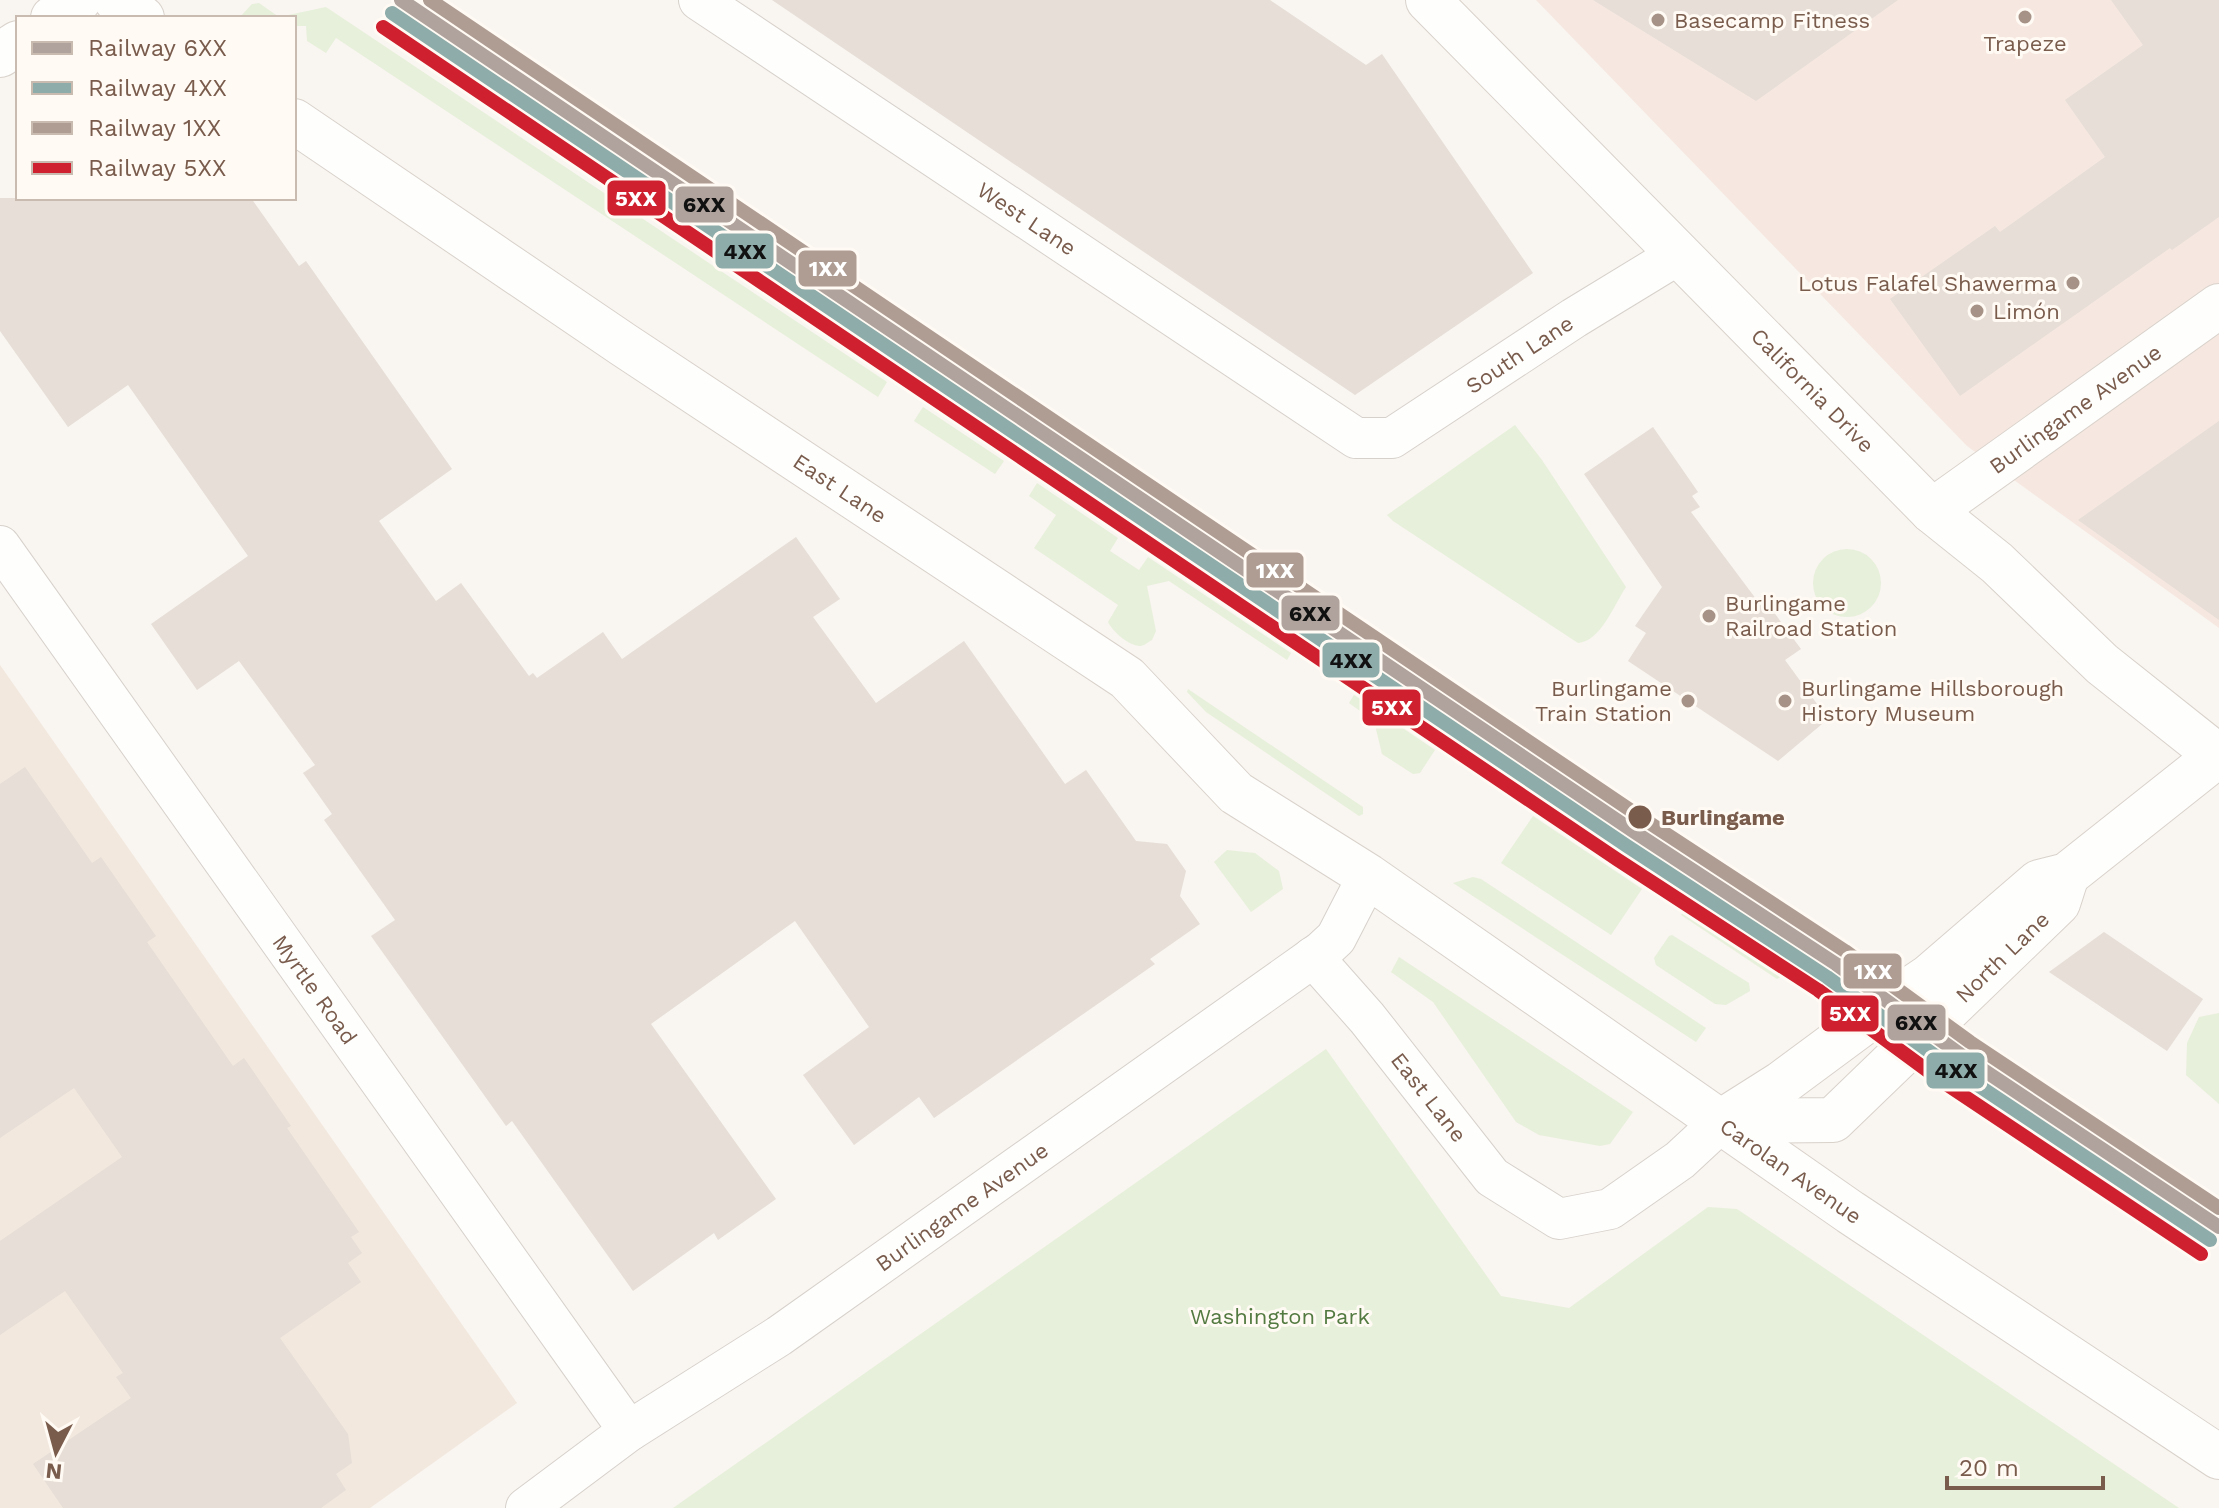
<svg xmlns="http://www.w3.org/2000/svg" width="2219" height="1508" font-family="'Work Sans',sans-serif">
  <rect width="100%" height="100%" fill="#f9f5f0"/>
  <polygon fill="#f2e8de" points="0,665 517,1403 370,1508 0,1508"/>
  <polygon fill="#f6e8e1" points="1536,0 2219,0 2219,628 1967,446"/>
  <g fill="#e7f0db">
    <polygon points="259,3 279,17 326,7 887,382 878,397 336,38 326,53 307,41 306,26 294,26 294,18 239,18 252,4"/>
    <polygon points="923,407 1004,461 995,474 914,421"/>
    <path d="M1515,425L1542,460L1626,587C1614,605 1601,641 1578,643L1393,521L1387,515Z"/>
    <path d="M1037,483L1118,538L1110,551L1139,570L1148,557L1291,653L1287,660L1169,581L1147,586L1156,631L1152,640C1148,642 1144,646 1140,646C1129,646 1112,631 1108,622L1118,605L1034,548L1056,515L1029,496Z"/>
    <circle cx="1847" cy="583" r="34"/>
    <polygon points="1188,689 1363,807 1363,814 1359,816 1206,712 1187,692"/>
    <polygon points="1354,695 1435,750 1420,773 1413,774 1382,754 1374,721 1349,703"/>
    <polygon points="1533,816 1642,889 1611,935 1501,863"/>
    <polygon points="1227,850 1255,853 1279,871 1283,889 1251,912 1214,862"/>
    <polygon points="1473,877 1481,879 1706,1028 1696,1042 1453,883"/>
    <polygon points="1694,895 1800,965 1777,979 1681,915"/>
    <polygon points="1672,935 1749,983 1750,991 1726,1005 1715,1004 1656,965 1654,958 1669,936"/>
    <polygon points="1399,957 1633,1112 1610,1144 1600,1146 1539,1135 1516,1122 1433,1002 1391,972"/>
    <polygon points="2219,1013 2219,1104 2186,1075 2187,1043 2199,1017"/>
    <polygon points="1326,1049 1501,1296 1569,1308 1708,1207 1737,1209 2179,1508 673,1508"/>
  </g>
  <g fill="#e6ded7">
    <polygon points="772,0 1270,0 1366,65 1382,54 1533,273 1355,395"/>
    <polygon points="1593,0 1898,0 1756,101"/>
    <polygon points="2111,0 2219,0 2219,217 2172,250 2170,248 1960,396 1890,299 1995,226 2000,232 2105,157 2065,100 2143,45"/>
    <polygon points="0,198 251,198 299,266 306,261 452,469 379,521 436,601 461,583 529,676 533,673 537,678 603,632 622,659 796,537 840,599 813,617 876,703 964,641 1065,784 1086,770 1136,841 1167,844 1186,871 1180,896 1200,924 1150,959 1155,964 934,1118 919,1097 854,1145 803,1075 869,1027 795,921 651,1024 776,1199 718,1240 714,1233 633,1291 512,1121 506,1126 371,936 395,920 324,820 332,814 303,773 315,765 239,661 197,690 151,624 248,556 128,385 68,427 0,331"/>
    <polygon points="2219,421 2219,620 2078,520"/>
    <polygon points="1653,427 1698,492 1692,496 1700,507 1691,512 1762,607 1767,603 1801,649 1785,660 1828,719 1778,761 1628,661 1646,633 1635,626 1662,587 1584,474"/>
    <polygon points="25,767 92,863 101,857 156,936 147,942 233,1066 244,1058 291,1126 287,1128 359,1232 351,1237 362,1253 348,1263 361,1282 280,1338 348,1434 352,1463 336,1474 346,1490 321,1508 63,1508 33,1464 131,1398 116,1377 123,1373 65,1291 0,1335 0,1241 122,1157 74,1088 0,1138 0,784"/>
    <polygon points="2104,932 2203,999 2167,1051 2049,972"/>
  </g>
  <g fill="none" stroke-linecap="round" stroke-linejoin="round">
    <g stroke="#d7d1cb" stroke-width="42">
      <g id="street">
        <path id="s1" d="M699,0L1356,438H1392L1574,318L1679,254"/>
        <path id="s2" d="M0,546L629,1431"/>
        <path id="s3" d="M1313,957L1367,1018L1492,1177L1559,1219L1610,1209L1680,1160L1722,1121"/>
        <path id="s4" d="M526,1508L629,1431L779,1336L1322,951L1336,938L1368,876"/>
      </g>
    </g>
    <g stroke="#d9d2cb" stroke-width="46">
      <g id="secondary">
        <polyline points="116,0 142,18"/>
        <path id="s5" d="M1428,0L1932,511L1997,563L2102,664L2219,757"/>
        <polyline points="53,18 79,0"/>
        <polyline points="0,55 18,43"/>
        <path id="s6" d="M294,121L624,345L1127,678L1236,793L1368,876L1850,1212L2219,1457"/>
        <path id="s7" d="M1932,511L2219,306"/>
        <polyline points="1722,1121 1782,1083 1890,1003 1930,976 2039,882 2067,875 2217,756"/>
        <path id="s8" d="M1722,1121L1833,1120L2058,903L2067,875"/>
      </g>
    </g>
    <use href="#street" stroke="#fefefd" stroke-width="40"/>
    <use href="#secondary" stroke="#fefefd" stroke-width="44"/>
    <g stroke="#fffaf3" stroke-width="20">
      <polyline id="rail-1" points="401,0 1636,833 1836,964 1961,1055 2219,1227"/>
    </g>
    <g stroke="#fffaf3" stroke-width="20">
      <polyline id="rail-2" points="392,13 1627,846 1827,977 1952,1068 2210,1240"/>
    </g>
    <g stroke="#fffaf3" stroke-width="20">
      <polyline id="rail-3" points="430,0 1645,820 1845,951 1970,1042 2219,1208"/>
    </g>
    <g stroke="#fffaf3" stroke-width="20">
      <polyline id="rail-4" points="383,27 1618,860 1818,990 1943,1082 2201,1254"/>
    </g>
    <use href="#rail-1" stroke="#b0a39d" stroke-width="14"/>
    <use href="#rail-2" stroke="#8eacaa" stroke-width="14"/>
    <use href="#rail-3" stroke="#af9d94" stroke-width="14"/>
    <use href="#rail-4" stroke="#ce202f" stroke-width="14"/>
  </g>
  <g fill="#a69286" stroke="#fffaf3" stroke-width="3">
    <circle cx="2025" cy="17" r="8"/>
    <circle cx="1658" cy="20" r="8"/>
    <circle cx="2073" cy="283" r="8"/>
    <circle cx="1977" cy="311" r="8"/>
    <circle cx="1709" cy="616" r="8"/>
    <circle cx="1688" cy="701" r="8"/>
    <circle cx="1785" cy="701" r="8"/>
  </g>
  <circle fill="#7a5c4d" stroke="#fffaf3" stroke-width="3" cx="1640" cy="817" r="13"/>
  <g text-anchor="middle" dominant-baseline="central" stroke-width="6" stroke-linejoin="round" paint-order="stroke">
    <g font-size="22" fill="#7a5c4d" stroke="#fffaf3" text-anchor="start">
      <text x="1674" y="20">Basecamp Fitness</text>
      <text x="2025" y="43" text-anchor="middle">Trapeze</text>
      <text x="2057" y="283" text-anchor="end">Lotus Falafel Shawerma</text>
      <text x="1993" y="311">Limón</text>
      <text x="1725" y="603">Burlingame<tspan x="1725" dy="25">Railroad Station</tspan></text>
      <text x="1672" y="688" text-anchor="end">Burlingame<tspan x="1672" dy="25">Train Station</tspan></text>
      <text x="1801" y="688">Burlingame Hillsborough<tspan x="1801" dy="25">History Museum</tspan></text>
    </g>
    <g font-size="22" fill="#7a5c4d" stroke="#fffaf3">
      <text stroke="none"><textPath href="#s1" startOffset="394">West Lane</textPath></text>
      <text stroke="none"><textPath href="#s1" startOffset="978">South Lane</textPath></text>
      <text stroke="none"><textPath href="#s5" startOffset="548">California Drive</textPath></text>
      <text stroke="none"><textPath href="#s7" startOffset="176">Burlingame Avenue</textPath></text>
      <text stroke="none"><textPath href="#s6" startOffset="658">East Lane</textPath></text>
      <text stroke="none"><textPath href="#s8" startOffset="346">North Lane</textPath></text>
      <text stroke="none"><textPath href="#s2" startOffset="544">Myrtle Road</textPath></text>
      <text stroke="none"><textPath href="#s3" startOffset="182">East Lane</textPath></text>
      <text stroke="none"><textPath href="#s6" startOffset="1832">Carolan Avenue</textPath></text>
      <text stroke="none"><textPath href="#s4" startOffset="530">Burlingame Avenue</textPath></text>
    </g>
    <g font-size="22" font-weight="bold" fill="#7a5c4d" stroke="#fffaf3" text-anchor="start">
      <text x="1661" y="817">Burlingame</text>
    </g>
    <g font-size="22" fill="#537a41" stroke="#fffaf3">
      <text x="1280" y="1316">Washington Park</text>
    </g>
  </g>
  <g stroke="#fffaf3" stroke-width="3">
    <rect x="606" y="179" width="61" height="38" rx="8" fill="#ce202f"/>
    <rect x="674" y="185" width="61" height="39" rx="8" fill="#b0a39d"/>
    <rect x="714" y="232" width="61" height="38" rx="8" fill="#8eacaa"/>
    <rect x="797" y="249" width="61" height="39" rx="8" fill="#af9d94"/>
    <rect x="1245" y="551" width="60" height="38" rx="8" fill="#af9d94"/>
    <rect x="1280" y="594" width="61" height="38" rx="8" fill="#b0a39d"/>
    <rect x="1321" y="641" width="60" height="38" rx="8" fill="#8eacaa"/>
    <rect x="1361" y="688" width="61" height="39" rx="8" fill="#ce202f"/>
    <rect x="1842" y="952" width="61" height="38" rx="8" fill="#af9d94"/>
    <rect x="1820" y="994" width="60" height="39" rx="8" fill="#ce202f"/>
    <rect x="1886" y="1003" width="61" height="39" rx="8" fill="#b0a39d"/>
    <rect x="1925" y="1051" width="61" height="39" rx="8" fill="#8eacaa"/>
  </g>
  <g font-size="22" text-anchor="middle" font-weight="bold" fill="#fff">
    <text x="636" y="206">5XX</text>
    <text x="828" y="276">1XX</text>
    <text x="1275" y="578">1XX</text>
    <text x="1392" y="715">5XX</text>
    <text x="1873" y="979">1XX</text>
    <text x="1850" y="1021">5XX</text>
  </g>
  <g font-size="22" text-anchor="middle" font-weight="bold" fill="#111">
    <text x="704" y="212">6XX</text>
    <text x="745" y="259">4XX</text>
    <text x="1310" y="621">6XX</text>
    <text x="1351" y="668">4XX</text>
    <text x="1916" y="1030">6XX</text>
    <text x="1956" y="1078">4XX</text>
  </g>
  <rect x="16" y="16" width="280" height="184" fill="#fffaf3" stroke="#cabbb1" stroke-width="2"/>
  <rect x="32" y="42" width="40" height="12" fill="#b0a39d" stroke="#cabbb1" stroke-width="2"/>
  <text x="88" y="56" font-size="24" fill="#7a5c4d">Railway 6XX</text>
  <rect x="32" y="82" width="40" height="12" fill="#8eacaa" stroke="#cabbb1" stroke-width="2"/>
  <text x="88" y="96" font-size="24" fill="#7a5c4d">Railway 4XX</text>
  <rect x="32" y="122" width="40" height="12" fill="#af9d94" stroke="#cabbb1" stroke-width="2"/>
  <text x="88" y="136" font-size="24" fill="#7a5c4d">Railway 1XX</text>
  <rect x="32" y="162" width="40" height="12" fill="#ce202f" stroke="#cabbb1" stroke-width="2"/>
  <text x="88" y="176" font-size="24" fill="#7a5c4d">Railway 5XX</text>
  <g transform="translate(56 1452) rotate(186)" stroke="#fffaf3" stroke-width="6" paint-order="stroke">
  <path d="M0-6L14 30L0 20L-14 30Z" fill="#7a5c4d"/>
  <text y="-12" font-size="22" font-weight="bold" text-anchor="middle" fill="#7a5c4d">N</text>
  </g>
  <path d="M1947 1476v12h156v-12" fill="none" stroke="#7a5c4d" stroke-width="4"/>
  <text x="1959" y="1476" font-size="24" fill="#7a5c4d" stroke="#fffaf3" stroke-width="6" paint-order="stroke">20 m</text>
</svg>
